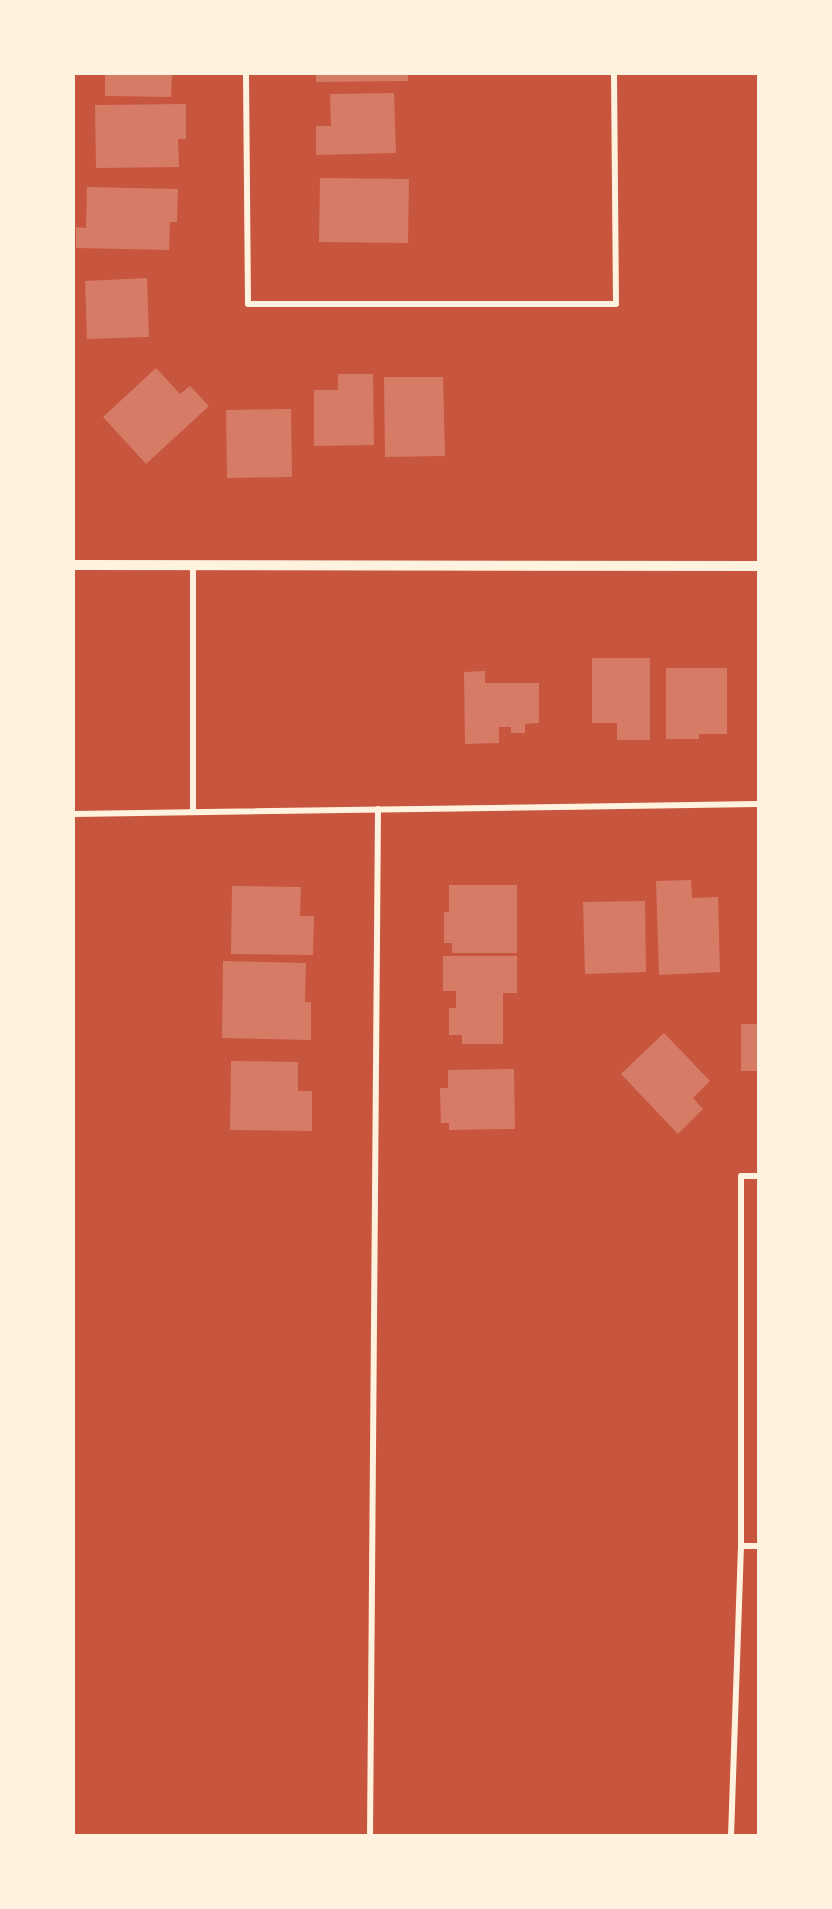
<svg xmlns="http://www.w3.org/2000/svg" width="832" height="1909" font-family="Figtree,sans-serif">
  <rect width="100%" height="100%" fill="#c8553d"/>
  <g fill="#d67c66">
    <polygon points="105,74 172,74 171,97 105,96"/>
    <polygon points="316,74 408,74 408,81 316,82"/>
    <polygon points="394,93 396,153 316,155 316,126 331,126 330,94"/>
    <polygon points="186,104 186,139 178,139 179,167 96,168 95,105"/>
    <polygon points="320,178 409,179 408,243 319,242"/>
    <polygon points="87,187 178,189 177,222 170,222 169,250 76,248 76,227 86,228"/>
    <polygon points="147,278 149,337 87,339 85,281"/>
    <polygon points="156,368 180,394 190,386 209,406 146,464 103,417"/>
    <polygon points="338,374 373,374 374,445 314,446 314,390 338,390"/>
    <polygon points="384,377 443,377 445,456 385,457"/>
    <polygon points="291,409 292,477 227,478 226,410"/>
    <polygon points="592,658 650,658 650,740 617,740 617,723 592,723"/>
    <polygon points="666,668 727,668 727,734 699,734 699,739 666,739"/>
    <polygon points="485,671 485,683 539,683 539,723 525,724 525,733 511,733 511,727 499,727 499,743 465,744 464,672"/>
    <polygon points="691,880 692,898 718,897 720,972 659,975 656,881"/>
    <polygon points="449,885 517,885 517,953 452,953 452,943 444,943 444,912 449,912"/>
    <polygon points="232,886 301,887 300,916 314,916 313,955 231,954"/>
    <polygon points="645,901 646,972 585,974 583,902"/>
    <polygon points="443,956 517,956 517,993 503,993 503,1044 462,1044 462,1035 449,1035 449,1008 456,1008 456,991 443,991"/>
    <polygon points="223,961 306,963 305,1002 311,1002 311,1040 222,1038"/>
    <rect x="741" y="1024" width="17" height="47"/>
    <polygon points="664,1033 710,1081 693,1098 703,1109 678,1134 621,1074"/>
    <polygon points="231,1061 298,1062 298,1091 312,1091 312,1131 230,1130"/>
    <polygon points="514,1069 515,1129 449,1130 449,1123 441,1123 440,1088 448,1088 448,1070"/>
  </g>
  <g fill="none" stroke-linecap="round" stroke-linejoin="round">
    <g stroke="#fff3e0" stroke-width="6">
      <polyline points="246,74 248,304 616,304 614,74"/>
      <polyline points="193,812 193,565"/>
      <polyline points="74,814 758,804"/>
      <polyline points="741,1546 758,1546"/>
      <polyline points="370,1836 378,809"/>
      <polyline points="731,1836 741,1546 741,1176 758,1176"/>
    </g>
    <polyline stroke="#fff3e0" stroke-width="10" points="74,565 758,566"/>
  </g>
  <rect width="832" height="1909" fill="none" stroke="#fff3e0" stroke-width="150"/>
</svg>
